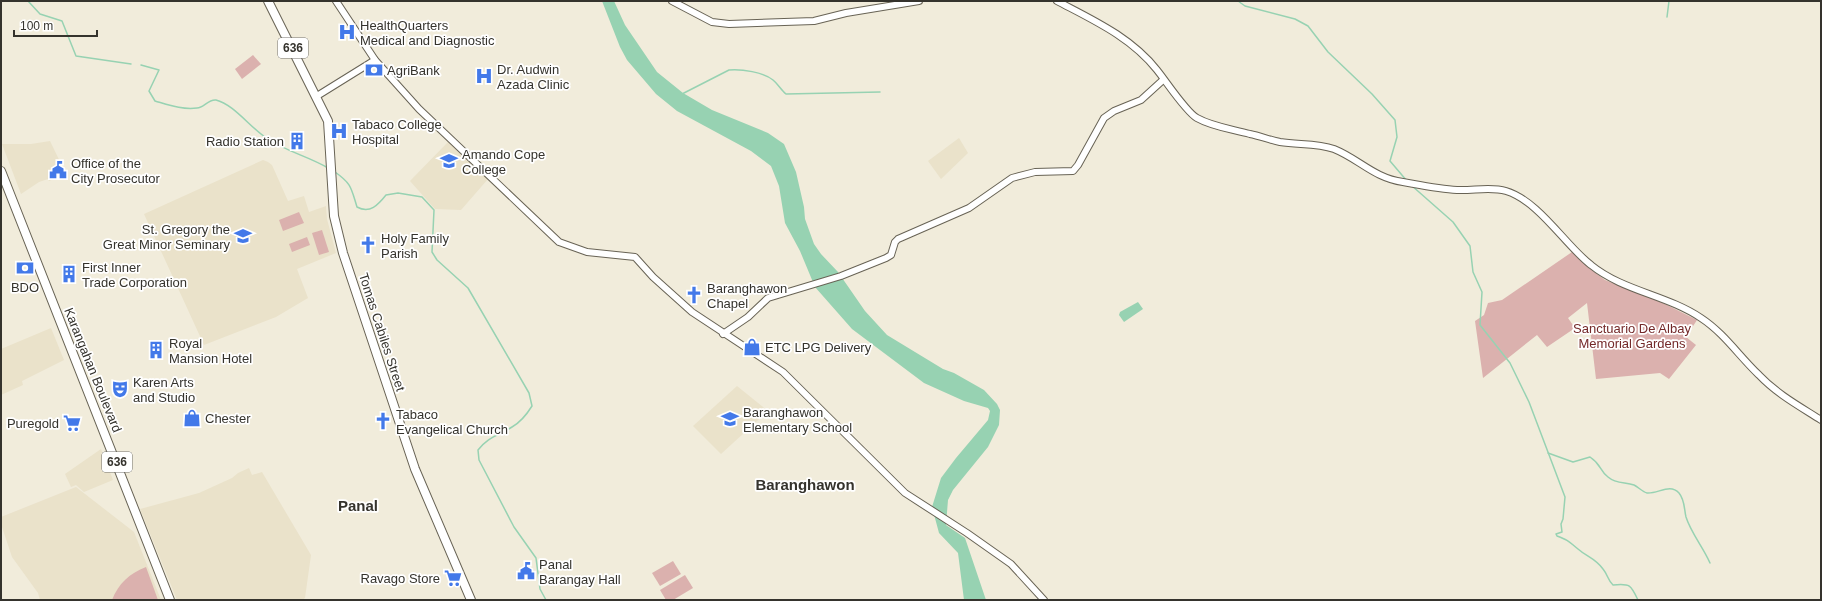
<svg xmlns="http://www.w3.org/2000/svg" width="1822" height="601" font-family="Arial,sans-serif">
  <rect width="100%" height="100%" fill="#f1ecdb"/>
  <g fill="#eae2ca">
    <polygon points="959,138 968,153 941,179 928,161"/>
    <polygon points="50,141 66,174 49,181 48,179 39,182 21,194 2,144 31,144"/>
    <polygon points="448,142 488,179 461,210 435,209 410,181"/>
    <polygon points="263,160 268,162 272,165 288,201 304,196 309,212 326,206 327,219 336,253 297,269 308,298 276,317 204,345 144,214"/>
    <polygon points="51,328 64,360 22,381 23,385 1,395 1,349"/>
    <polygon points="737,386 768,411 721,454 693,426"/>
    <polygon points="101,449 113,480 84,492 76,485 71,487 65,474"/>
    <polygon points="249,468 252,475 262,472 311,555 305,598 302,600 177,600 140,509 199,493 232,478 238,473"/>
    <polygon points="76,487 134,532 161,600 40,600 38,593 12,557 1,524 1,517"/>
  </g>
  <g fill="#dbb1ae">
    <polygon points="253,55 261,64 242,79 235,69"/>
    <polygon points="299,212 304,223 283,231 279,220"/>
    <polygon points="322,230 329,252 319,255 312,233"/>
    <polygon points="307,237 310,245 292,252 289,244"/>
    <polygon points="1572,252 1589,268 1605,280 1663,303 1697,320 1686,337 1696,345 1669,379 1660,373 1596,379 1587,303 1568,318 1575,328 1547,347 1537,335 1483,378 1475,321 1484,315 1488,303 1502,300"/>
    <polygon points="673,561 681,574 660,586 652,573"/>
    <path d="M146,567L158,600H112C118,584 130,573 146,567Z"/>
    <polygon points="685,575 693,588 673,600 666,600 660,590"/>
  </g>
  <g fill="#97d2b2">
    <polygon points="602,1 614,1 625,25 657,72 683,93 712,110 768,133 784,144 796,172 804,207 805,219 814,244 821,254 838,272 865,311 887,335 943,369 954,373 984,390 997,404 1000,410 999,425 988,447 953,490 948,500 946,525 965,538 986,600 964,600 958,553 939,533 932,507 941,478 956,458 988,420 990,411 988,408 964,401 924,383 852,329 815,287 800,251 785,223 779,186 771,166 751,151 677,111 656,94 627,60 620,47"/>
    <polygon points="1138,302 1143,309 1124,322 1119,315 1120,312"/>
  </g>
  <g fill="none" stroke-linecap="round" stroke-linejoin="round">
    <g stroke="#97d2b2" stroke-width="1.5">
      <polyline points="28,1 40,14 62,21 76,56 131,64"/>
      <polyline points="1238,1 1245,6 1295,19 1308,26 1328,52 1372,94 1395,120 1397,137 1390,161 1407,181"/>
      <polyline points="1667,17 1669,1"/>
      <path d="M141,65L159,70L149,91L155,101C169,105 183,110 197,108C204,108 208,99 216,100C233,104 250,127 265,137C284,151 308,156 328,168"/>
      <path d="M682,94L729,70C742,69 763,72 773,80C778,84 781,90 786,94L880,92"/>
      <path d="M335,172C352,184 351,188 357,207C370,214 378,205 386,195L398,193L422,197L434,210L432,252L437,260L468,288L529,393L532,406C527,414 521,422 512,427C498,436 489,436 478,450L479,460L514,527L536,558L540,589L546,600"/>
      <path d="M1411,185L1453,222L1470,246L1473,272L1482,292L1480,325L1510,363L1529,402L1565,497L1563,519L1561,524L1562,532L1556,534L1557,536C1570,541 1568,541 1578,549C1587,557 1595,558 1603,569C1608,575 1608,581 1613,585C1630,583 1631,585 1638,600"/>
      <path d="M1548,453L1573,462L1590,457C1602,465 1599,470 1608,477C1616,484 1625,482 1634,485C1638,487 1643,492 1647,493C1658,494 1670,483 1679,493C1685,500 1684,509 1686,517C1691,533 1703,547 1710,563"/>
    </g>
    <g stroke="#686355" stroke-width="8">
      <g id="minor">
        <polyline points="336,1 375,60 419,109 559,242 587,252 635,257 653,277 692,312 783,372 905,493 967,533 1011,564 1044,600"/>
        <polyline points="672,1 712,22 729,24 814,21 846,13 919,1"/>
        <path d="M1057,1C1093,20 1131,37 1157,70C1166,81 1186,112 1197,118C1213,127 1232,129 1250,134C1260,136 1270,140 1280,142C1298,145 1317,143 1334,149C1359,159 1374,178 1403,182C1420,185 1439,189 1457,190C1473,191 1490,186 1506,191C1539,201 1565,245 1591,265C1623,291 1667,295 1701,318C1724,333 1739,356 1759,375C1777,394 1799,406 1821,420"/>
        <polyline points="317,96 375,60"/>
        <polyline points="723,334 748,317 768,298 841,276 886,258 891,255 895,242 898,239 969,208 1012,178 1035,172 1073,171 1078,165 1104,118 1114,111 1141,100 1163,80"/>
      </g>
    </g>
    <g stroke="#686355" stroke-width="10">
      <g id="major">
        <polyline points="268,1 328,121 334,216 343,253 415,469 471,600"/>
        <polyline points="1,171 170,600"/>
      </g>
    </g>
    <use href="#minor" stroke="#fff" stroke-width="6"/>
    <use href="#major" stroke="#fff" stroke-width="8"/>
  </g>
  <defs>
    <g id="hospital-bare" transform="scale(1.38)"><path d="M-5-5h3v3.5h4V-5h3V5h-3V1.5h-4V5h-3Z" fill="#4379e9" stroke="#fff" stroke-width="2.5" paint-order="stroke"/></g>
    <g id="bank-bare" transform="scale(1.38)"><path d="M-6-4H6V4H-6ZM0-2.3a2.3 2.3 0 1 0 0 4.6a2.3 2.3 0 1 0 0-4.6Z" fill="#4379e9" stroke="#fff" stroke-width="2.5" paint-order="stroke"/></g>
    <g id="building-bare" transform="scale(1.38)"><path d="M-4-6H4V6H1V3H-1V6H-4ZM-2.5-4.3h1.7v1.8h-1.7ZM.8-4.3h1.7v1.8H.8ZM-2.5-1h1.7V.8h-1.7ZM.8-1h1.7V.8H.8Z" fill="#4379e9" stroke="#fff" stroke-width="2.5" paint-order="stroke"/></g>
    <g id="university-bare" transform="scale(1.38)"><path d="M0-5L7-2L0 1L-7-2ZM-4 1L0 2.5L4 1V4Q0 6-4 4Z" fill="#4379e9" stroke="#fff" stroke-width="2.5" paint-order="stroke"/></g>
    <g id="civic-bare" transform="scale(1.38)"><path d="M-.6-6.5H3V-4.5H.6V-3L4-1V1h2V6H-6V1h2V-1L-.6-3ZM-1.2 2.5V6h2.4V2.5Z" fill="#4379e9" stroke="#fff" stroke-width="2.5" paint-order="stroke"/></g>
    <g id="school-bare" transform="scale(1.38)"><path d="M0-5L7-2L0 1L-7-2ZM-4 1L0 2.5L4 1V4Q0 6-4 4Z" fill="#4379e9" stroke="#fff" stroke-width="2.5" paint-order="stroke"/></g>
    <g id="church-bare" transform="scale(1.38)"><path d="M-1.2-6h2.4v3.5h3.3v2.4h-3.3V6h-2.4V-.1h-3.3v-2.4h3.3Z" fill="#4379e9" stroke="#fff" stroke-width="2.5" paint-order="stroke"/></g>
    <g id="shop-bare" transform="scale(1.38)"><path d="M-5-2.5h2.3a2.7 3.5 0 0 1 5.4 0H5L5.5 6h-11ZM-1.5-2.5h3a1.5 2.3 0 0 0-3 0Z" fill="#4379e9" stroke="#fff" stroke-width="2.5" paint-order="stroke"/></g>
    <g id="theatre-bare" transform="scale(1.38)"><path d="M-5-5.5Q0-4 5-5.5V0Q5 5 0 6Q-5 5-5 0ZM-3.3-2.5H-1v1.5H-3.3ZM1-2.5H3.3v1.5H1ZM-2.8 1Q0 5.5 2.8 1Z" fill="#4379e9" stroke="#fff" stroke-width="2.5" paint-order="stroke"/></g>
    <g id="supermarket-bare" transform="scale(1.38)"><path d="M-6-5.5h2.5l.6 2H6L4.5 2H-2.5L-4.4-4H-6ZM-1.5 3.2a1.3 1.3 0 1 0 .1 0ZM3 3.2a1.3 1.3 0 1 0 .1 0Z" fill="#4379e9" stroke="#fff" stroke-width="2.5" paint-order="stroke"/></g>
  </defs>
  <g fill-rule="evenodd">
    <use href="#hospital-bare" x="347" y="32"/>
    <use href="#bank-bare" x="374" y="70"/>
    <use href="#hospital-bare" x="484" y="76"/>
    <use href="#hospital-bare" x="339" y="131"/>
    <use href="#building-bare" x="297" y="141"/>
    <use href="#university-bare" x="449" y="161"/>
    <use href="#civic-bare" x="58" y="170"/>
    <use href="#school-bare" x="243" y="236"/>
    <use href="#church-bare" x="368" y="245"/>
    <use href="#bank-bare" x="25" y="268"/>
    <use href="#building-bare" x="69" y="274"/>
    <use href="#church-bare" x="694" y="295"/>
    <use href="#shop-bare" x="752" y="347"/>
    <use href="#building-bare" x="156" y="350"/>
    <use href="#theatre-bare" x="120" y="389"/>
    <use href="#shop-bare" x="192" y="418"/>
    <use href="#school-bare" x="730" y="419"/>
    <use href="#church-bare" x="383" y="421"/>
    <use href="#supermarket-bare" x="72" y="423"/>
    <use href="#civic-bare" x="526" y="571"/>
    <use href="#supermarket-bare" x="453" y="578"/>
  </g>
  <g text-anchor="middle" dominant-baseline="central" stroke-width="3.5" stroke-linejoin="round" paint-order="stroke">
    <g fill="#fff" stroke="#72706c" stroke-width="1">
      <rect x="278" y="38" width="30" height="20" rx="3"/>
      <rect x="102" y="452" width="30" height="20" rx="3"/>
    </g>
    <g font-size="12" font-weight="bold" fill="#35332d">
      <text x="293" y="48">636</text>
      <text x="117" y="462">636</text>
    </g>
    <g font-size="13" fill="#35332d" stroke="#fff" text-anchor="start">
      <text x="360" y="25">HealthQuarters<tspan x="360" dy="15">Medical and Diagnostic</tspan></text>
      <text x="497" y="69">Dr. Audwin<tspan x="497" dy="15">Azada Clinic</tspan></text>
      <text x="387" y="70">AgriBank</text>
      <text x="352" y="124">Tabaco College<tspan x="352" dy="15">Hospital</tspan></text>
      <text x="284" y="141" text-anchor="end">Radio Station</text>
      <text x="462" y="154">Amando Cope<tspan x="462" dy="15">College</tspan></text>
      <text x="71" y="163">Office of the<tspan x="71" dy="15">City Prosecutor</tspan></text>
      <text x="230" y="229" text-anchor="end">St. Gregory the<tspan x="230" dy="15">Great Minor Seminary</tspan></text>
      <text x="381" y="238">Holy Family<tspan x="381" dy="15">Parish</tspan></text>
      <text x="82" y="267">First Inner<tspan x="82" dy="15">Trade Corporation</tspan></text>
      <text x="25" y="287" text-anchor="middle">BDO</text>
      <text x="707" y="288">Baranghawon<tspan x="707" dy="15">Chapel</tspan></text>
      <text x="169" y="343">Royal<tspan x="169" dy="15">Mansion Hotel</tspan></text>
      <text x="765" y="347">ETC LPG Delivery</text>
      <text x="133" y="382">Karen Arts<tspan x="133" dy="15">and Studio</tspan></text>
      <text x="743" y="412">Baranghawon<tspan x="743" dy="15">Elementary School</tspan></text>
      <text x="396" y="414">Tabaco<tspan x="396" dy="15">Evangelical Church</tspan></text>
      <text x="205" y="418">Chester</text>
      <text x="59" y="423" text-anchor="end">Puregold</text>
      <text x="539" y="564">Panal<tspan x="539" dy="15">Barangay Hall</tspan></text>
      <text x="440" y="578" text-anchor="end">Ravago Store</text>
    </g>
    <g font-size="13" fill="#742929" stroke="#fff">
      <text x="1632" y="328">Sanctuario De Albay<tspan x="1632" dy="15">Memorial Gardens</tspan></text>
    </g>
    <g font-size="13" fill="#35332d" stroke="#fff">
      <text transform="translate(382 332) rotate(72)">Tomas Cabiles Street</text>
      <text transform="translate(93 370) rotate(68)">Karangahan Boulevard</text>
    </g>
    <g font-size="15" font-weight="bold" fill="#35332d" stroke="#fff">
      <text x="805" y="484">Baranghawon</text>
      <text x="358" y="505">Panal</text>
    </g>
  </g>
  <rect width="1822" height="601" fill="none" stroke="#35332d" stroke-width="4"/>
  <path d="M14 30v6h83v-6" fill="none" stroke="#35332d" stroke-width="2"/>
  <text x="20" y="30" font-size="12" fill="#35332d" stroke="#ffffff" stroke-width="3" paint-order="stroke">100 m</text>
</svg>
